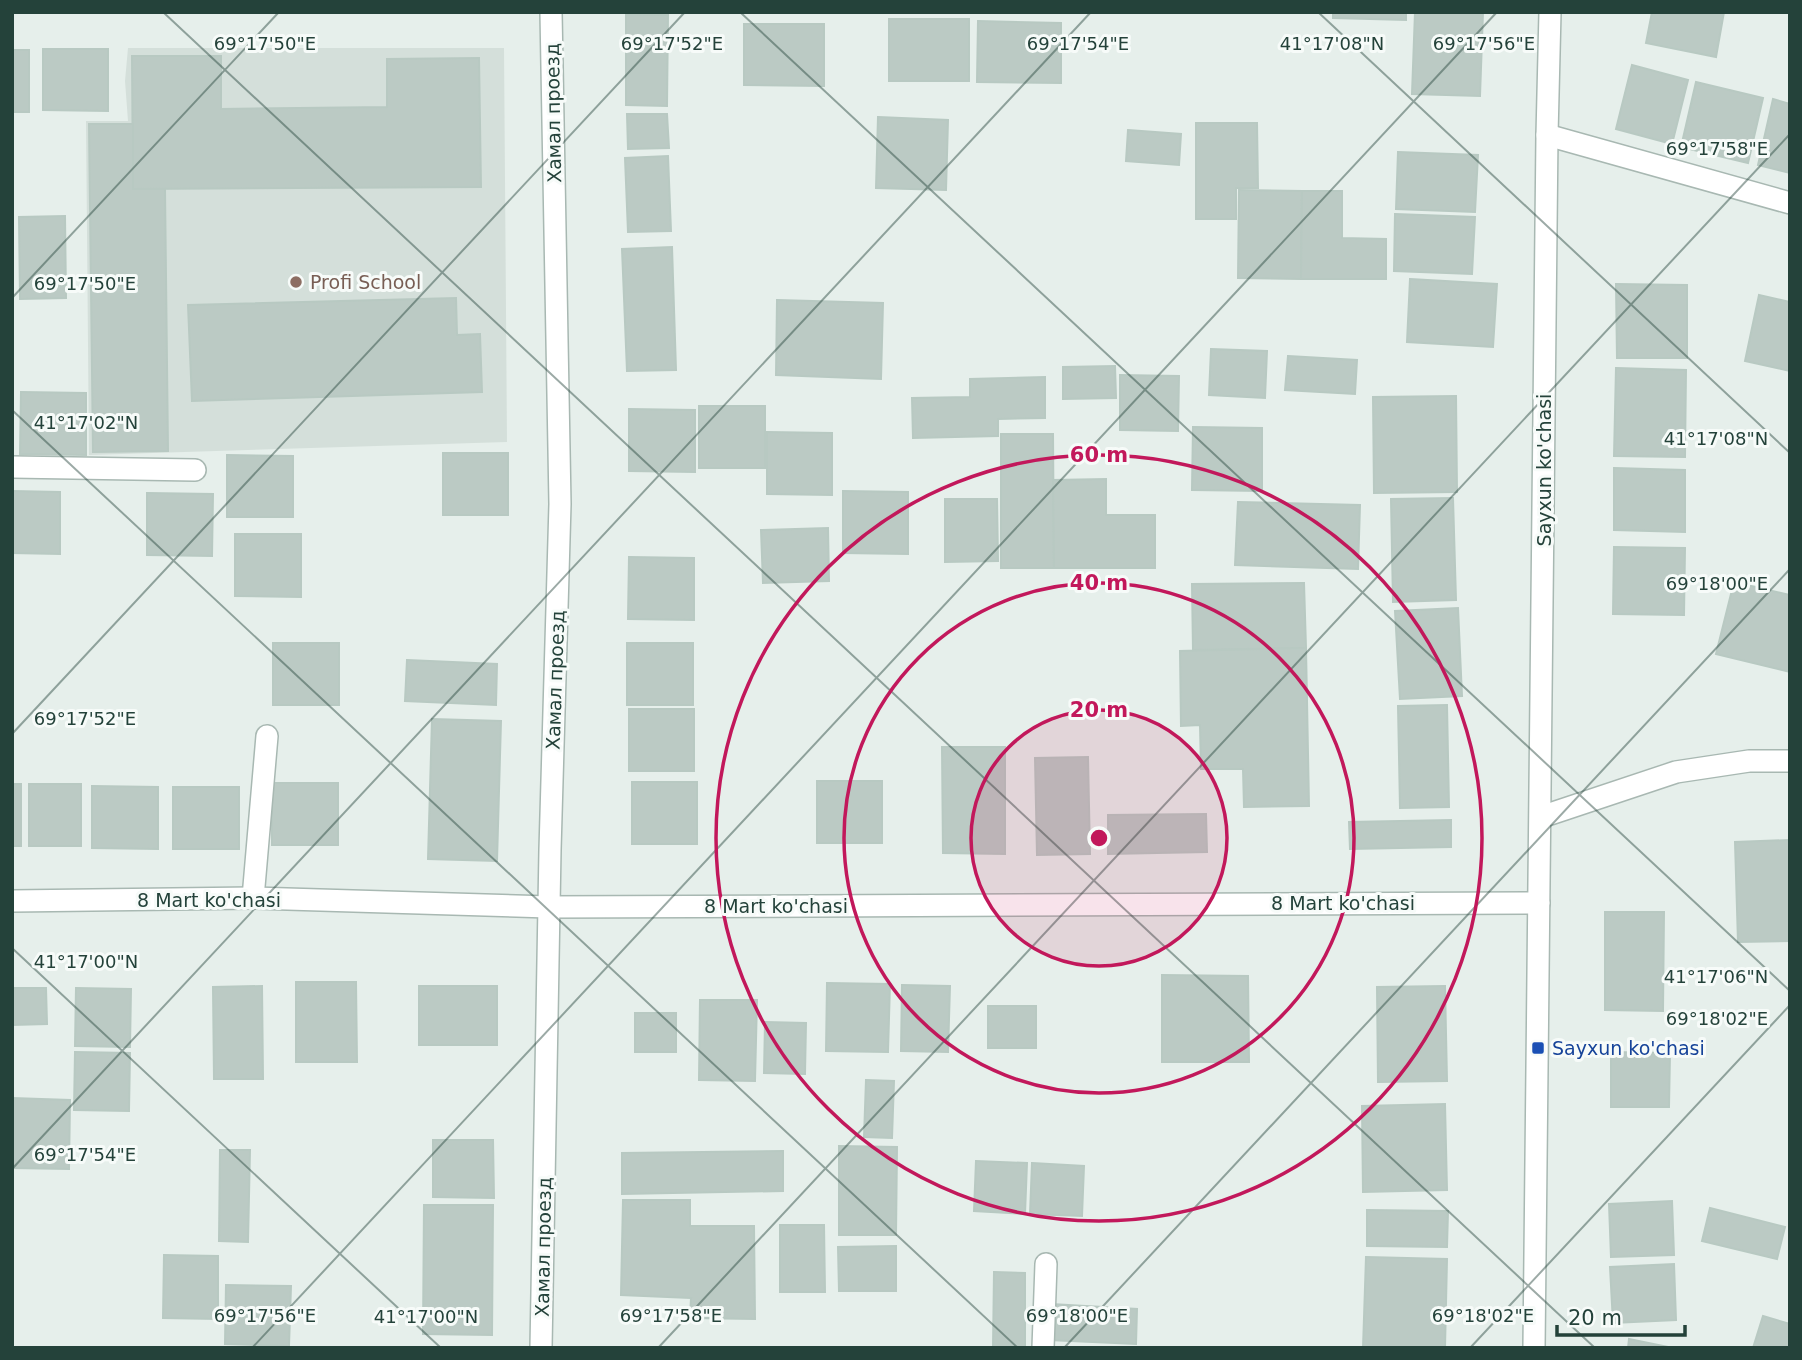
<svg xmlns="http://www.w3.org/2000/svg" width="1802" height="1360" font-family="'DejaVu Sans',sans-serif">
  <rect width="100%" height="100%" fill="#e6efeb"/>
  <polygon fill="#d4dfda" points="128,48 504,48 507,442 89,455 86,121 128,121 125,81"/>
  <g fill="#bbcac4" stroke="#b8c9c2" stroke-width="2">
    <polygon points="1333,12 1406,12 1406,20 1333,18"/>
    <polygon points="1415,12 1483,12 1480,96 1412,94"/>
    <polygon points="1652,12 1724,12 1716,57 1646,43"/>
    <polygon points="626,14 668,15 667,106 626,105"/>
    <rect x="889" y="19" width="80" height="62"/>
    <polygon points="978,21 1061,23 1061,83 977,82"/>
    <polygon points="744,24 824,24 824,86 744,85"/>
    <polygon points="43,49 108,49 108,111 43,110"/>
    <rect x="12" y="50" width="17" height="62"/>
    <polygon points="132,56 221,56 221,109 387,107 387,59 479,58 481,187 133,189"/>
    <polygon points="1632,65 1688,80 1672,144 1616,129"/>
    <polygon points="1696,82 1763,98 1748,163 1681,147"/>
    <polygon points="1773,99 1790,104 1790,173 1758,165"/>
    <polygon points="627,114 667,114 669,148 628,149"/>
    <polygon points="878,117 948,120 946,190 876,188"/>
    <polygon points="1196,123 1257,123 1258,188 1236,188 1236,219 1196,219"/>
    <polygon points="89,124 133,124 133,189 165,189 168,451 93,452"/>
    <polygon points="1128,130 1181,134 1179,165 1126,161"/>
    <polygon points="1398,152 1478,155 1475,212 1396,209"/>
    <polygon points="668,156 671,231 628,232 625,158"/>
    <polygon points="1239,190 1302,191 1301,279 1238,278"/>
    <polygon points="1302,191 1342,191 1342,238 1386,239 1386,279 1301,279"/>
    <polygon points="1395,214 1475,217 1472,274 1394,271"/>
    <polygon points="65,216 66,298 20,299 19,217"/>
    <polygon points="672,247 676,370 627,371 622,249"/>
    <polygon points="1410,279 1497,284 1493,347 1407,342"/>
    <polygon points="1616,284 1687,285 1687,358 1617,358"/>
    <polygon points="1759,295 1790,302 1790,371 1745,361"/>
    <polygon points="456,298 457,335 480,334 482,392 192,401 188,305"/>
    <polygon points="777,300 883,303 881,379 776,375"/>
    <polygon points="1211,349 1267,351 1265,398 1209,395"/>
    <polygon points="1288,356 1357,360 1355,394 1285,390"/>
    <polygon points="1115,366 1116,398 1063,399 1063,367"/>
    <polygon points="1616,368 1686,370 1685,457 1614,456"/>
    <polygon points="1120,375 1179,376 1178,431 1120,430"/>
    <polygon points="1045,377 1045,418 998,419 998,436 913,438 912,398 970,397 970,379"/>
    <polygon points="21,392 86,393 86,455 20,454"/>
    <polygon points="1456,396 1457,492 1374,493 1373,397"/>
    <rect x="699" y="406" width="66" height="62"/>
    <polygon points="629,409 695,410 695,472 629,471"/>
    <polygon points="1193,427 1262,428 1262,491 1192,490"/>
    <polygon points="767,432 832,433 832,495 767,494"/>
    <polygon points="1001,434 1053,434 1054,568 1001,568"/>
    <rect x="443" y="453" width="65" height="62"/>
    <polygon points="227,455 293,456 293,517 227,517"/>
    <polygon points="1614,468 1685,470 1685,532 1614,530"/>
    <polygon points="1106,479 1106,515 1155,515 1155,568 1054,568 1053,480"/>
    <polygon points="12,491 60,492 60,554 12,553"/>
    <polygon points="843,491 908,492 908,554 843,553"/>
    <polygon points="147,493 213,494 212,556 147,555"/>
    <polygon points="1453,498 1456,600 1393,602 1391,499"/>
    <polygon points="945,499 997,499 998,561 945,562"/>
    <polygon points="1238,502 1360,505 1358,569 1235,565"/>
    <polygon points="828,528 829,581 763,583 761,530"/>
    <polygon points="235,534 301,534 301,597 235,596"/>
    <polygon points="1614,547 1685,548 1684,615 1613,614"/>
    <polygon points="629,557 694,558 694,620 628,619"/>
    <polygon points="1734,582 1790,595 1790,672 1716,654"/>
    <polygon points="1304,583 1306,648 1193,650 1192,584"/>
    <polygon points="1458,608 1462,696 1400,699 1395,611"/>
    <rect x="273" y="643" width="66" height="62"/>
    <rect x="627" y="643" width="66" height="62"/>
    <polygon points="1306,648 1309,806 1244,807 1243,769 1201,769 1200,725 1181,726 1180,651"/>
    <polygon points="407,660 497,664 496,705 405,701"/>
    <polygon points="1447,705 1449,807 1400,808 1398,706"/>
    <rect x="629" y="709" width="65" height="62"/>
    <polygon points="432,719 501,721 497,861 428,859"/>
    <polygon points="942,747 1005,747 1005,854 943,853"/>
    <polygon points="1088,757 1090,854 1037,855 1035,758"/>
    <rect x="817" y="781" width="65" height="62"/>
    <rect x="632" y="782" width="65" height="62"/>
    <rect x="272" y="783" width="66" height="62"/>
    <rect x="12" y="784" width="9" height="62"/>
    <rect x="29" y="784" width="52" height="62"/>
    <polygon points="92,786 158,787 158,849 92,848"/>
    <rect x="173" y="787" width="66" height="62"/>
    <polygon points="1206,814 1207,852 1108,854 1108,815"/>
    <polygon points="1451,820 1451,847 1350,849 1349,822"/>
    <polygon points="1790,840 1790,941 1738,942 1735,842"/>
    <polygon points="1605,912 1664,912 1663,1011 1605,1010"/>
    <polygon points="1162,975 1248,976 1249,1062 1162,1062"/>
    <polygon points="296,982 356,982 357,1062 296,1062"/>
    <polygon points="827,983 890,984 888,1052 826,1051"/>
    <polygon points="902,985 950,986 948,1052 901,1051"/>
    <polygon points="262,986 263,1079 214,1079 213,987"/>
    <rect x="419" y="986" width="78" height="59"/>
    <polygon points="1445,986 1447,1081 1378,1082 1377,987"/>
    <polygon points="12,988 46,988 47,1024 12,1025"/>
    <polygon points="76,988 131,989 130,1047 75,1046"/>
    <polygon points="700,1000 757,1000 755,1081 699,1080"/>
    <rect x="988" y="1006" width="48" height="42"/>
    <rect x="635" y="1013" width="41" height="39"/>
    <polygon points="765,1022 806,1023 805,1074 764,1073"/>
    <polygon points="75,1052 130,1053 129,1111 74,1110"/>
    <polygon points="1611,1052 1670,1053 1669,1107 1611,1107"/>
    <polygon points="866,1080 894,1081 892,1138 864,1137"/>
    <polygon points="12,1098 70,1100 69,1169 12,1168"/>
    <polygon points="1445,1104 1447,1190 1363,1192 1362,1106"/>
    <polygon points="433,1140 493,1140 494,1198 433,1197"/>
    <polygon points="839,1146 897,1147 896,1235 839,1235"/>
    <polygon points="220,1150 250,1150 248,1242 219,1241"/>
    <polygon points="783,1151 783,1191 622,1194 622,1153"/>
    <polygon points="976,1161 1027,1163 1025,1214 974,1211"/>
    <polygon points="1032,1163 1084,1166 1082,1216 1030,1214"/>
    <polygon points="623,1200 690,1200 690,1226 754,1226 755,1319 690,1318 691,1298 621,1295"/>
    <polygon points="1672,1201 1674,1255 1611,1257 1609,1204"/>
    <polygon points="424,1205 493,1205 492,1335 423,1334"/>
    <polygon points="1710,1208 1785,1227 1777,1259 1702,1241"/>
    <polygon points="1367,1210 1448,1211 1447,1247 1367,1246"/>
    <polygon points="780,1225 824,1225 825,1292 780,1292"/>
    <polygon points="896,1246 896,1291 839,1291 838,1247"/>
    <polygon points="164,1255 218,1256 218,1319 163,1318"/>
    <polygon points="1366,1257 1447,1259 1445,1348 1363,1348"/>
    <polygon points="1674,1264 1676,1320 1613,1323 1610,1267"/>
    <polygon points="994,1272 1025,1273 1025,1348 993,1348"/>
    <polygon points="226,1285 291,1286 289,1346 225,1344"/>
    <polygon points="1051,1304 1137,1309 1136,1344 1049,1340"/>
    <polygon points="1763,1316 1790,1324 1790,1348 1753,1348"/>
    <polygon points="1629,1339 1673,1348 1628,1348"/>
  </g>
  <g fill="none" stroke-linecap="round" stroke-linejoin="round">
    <g stroke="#a8b8b2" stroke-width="24">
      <g id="minor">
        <polyline points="1547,135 1790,203"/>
        <polyline points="12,467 195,470"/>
        <polyline points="253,898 267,736"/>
        <polyline points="541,1348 550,850 560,504 551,12"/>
        <polyline points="1043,1348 1046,1264"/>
      </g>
    </g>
    <g stroke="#a8b8b2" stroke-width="24">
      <g id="tertiary">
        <polyline points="1541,817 1676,772 1749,761 1790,761"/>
        <polyline points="12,901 253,898 549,907 1539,903"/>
        <polyline points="1534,1348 1547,135 1550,12"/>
      </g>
    </g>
    <use href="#minor" stroke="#fff" stroke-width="21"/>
    <use href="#tertiary" stroke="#fff" stroke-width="21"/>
  </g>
  <path fill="none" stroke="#24423a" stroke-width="2" stroke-opacity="0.45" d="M163,12L1595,1348M740,12L1790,991M1318,12L1790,453M12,298L279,12M12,410L1018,1348M12,734L685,12M12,948L441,1348M12,1169L1091,12M252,1348L1497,12M658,1348L1790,134M1064,1348L1790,569M1470,1348L1790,1005"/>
  <circle cx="1099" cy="838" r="128" fill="#c2185b" fill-opacity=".12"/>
  <g fill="none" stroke="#c2185b" stroke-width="3.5">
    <circle cx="1099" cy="838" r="128"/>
    <circle cx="1099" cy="838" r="255"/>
    <circle cx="1099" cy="838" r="383"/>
  </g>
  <circle fill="#8d6e63" stroke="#f7fbf9" stroke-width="2.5" cx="296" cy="282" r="7"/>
  <rect fill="#1a4fb4" stroke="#f7fbf9" stroke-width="2.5" x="1531" y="1041" width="14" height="14" rx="3.5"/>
  <g text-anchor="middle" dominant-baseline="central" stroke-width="6" stroke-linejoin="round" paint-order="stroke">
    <g font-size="19" fill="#24423a" stroke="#f7fbf9">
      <text transform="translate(553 113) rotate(-91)">Хамал проезд</text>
      <text transform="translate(1544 470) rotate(-90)">Sayxun ko'chasi</text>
      <text transform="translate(555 680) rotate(-88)">Хамал проезд</text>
      <text x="209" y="900">8 Mart ko'chasi</text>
      <text x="1343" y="903">8 Mart ko'chasi</text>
      <text x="776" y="906">8 Mart ko'chasi</text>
      <text transform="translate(543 1247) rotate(-89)">Хамал проезд</text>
    </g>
    <g font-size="19" fill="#785e54" stroke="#f7fbf9" text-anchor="start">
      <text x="310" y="282">Profi School</text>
    </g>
    <g font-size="19" fill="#164399" stroke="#f7fbf9" text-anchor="start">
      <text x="1552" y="1048">Sayxun ko'chasi</text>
    </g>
  </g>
  <g font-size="18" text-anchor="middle" fill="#24423a" stroke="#f7fbf9" stroke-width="6" stroke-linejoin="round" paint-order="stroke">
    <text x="1332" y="50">41°17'08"N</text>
    <text x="265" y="50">69°17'50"E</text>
    <text x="1078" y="50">69°17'54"E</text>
    <text x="1484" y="50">69°17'56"E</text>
    <text x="672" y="50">69°17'52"E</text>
    <text x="1717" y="155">69°17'58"E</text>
    <text x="85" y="290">69°17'50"E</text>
    <text x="86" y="429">41°17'02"N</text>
    <text x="1716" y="445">41°17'08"N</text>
    <text x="1717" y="590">69°18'00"E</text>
    <text x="85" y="725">69°17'52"E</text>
    <text x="86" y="968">41°17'00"N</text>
    <text x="1716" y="983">41°17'06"N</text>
    <text x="1717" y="1025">69°18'02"E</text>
    <text x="85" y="1161">69°17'54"E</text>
    <text x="265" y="1322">69°17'56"E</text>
    <text x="671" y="1322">69°17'58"E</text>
    <text x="1077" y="1322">69°18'00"E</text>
    <text x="1483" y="1322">69°18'02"E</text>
    <text x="426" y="1323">41°17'00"N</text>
  </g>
  <circle cx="1099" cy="838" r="10" fill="#c2185b" stroke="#f7fbf9" stroke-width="3.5"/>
  <g font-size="21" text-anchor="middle" font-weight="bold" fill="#c2185b" stroke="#f7fbf9" stroke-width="6" stroke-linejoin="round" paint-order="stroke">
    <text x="1099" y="462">60 m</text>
    <text x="1099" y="590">40 m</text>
    <text x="1099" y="717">20 m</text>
  </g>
  <rect width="1802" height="1360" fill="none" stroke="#24423a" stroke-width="28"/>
  <path d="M1557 1325v10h128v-10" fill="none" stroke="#24423a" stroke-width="3.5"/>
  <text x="1568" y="1325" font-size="21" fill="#24423a" stroke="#f7fbf9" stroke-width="5" paint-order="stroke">20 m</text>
</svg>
